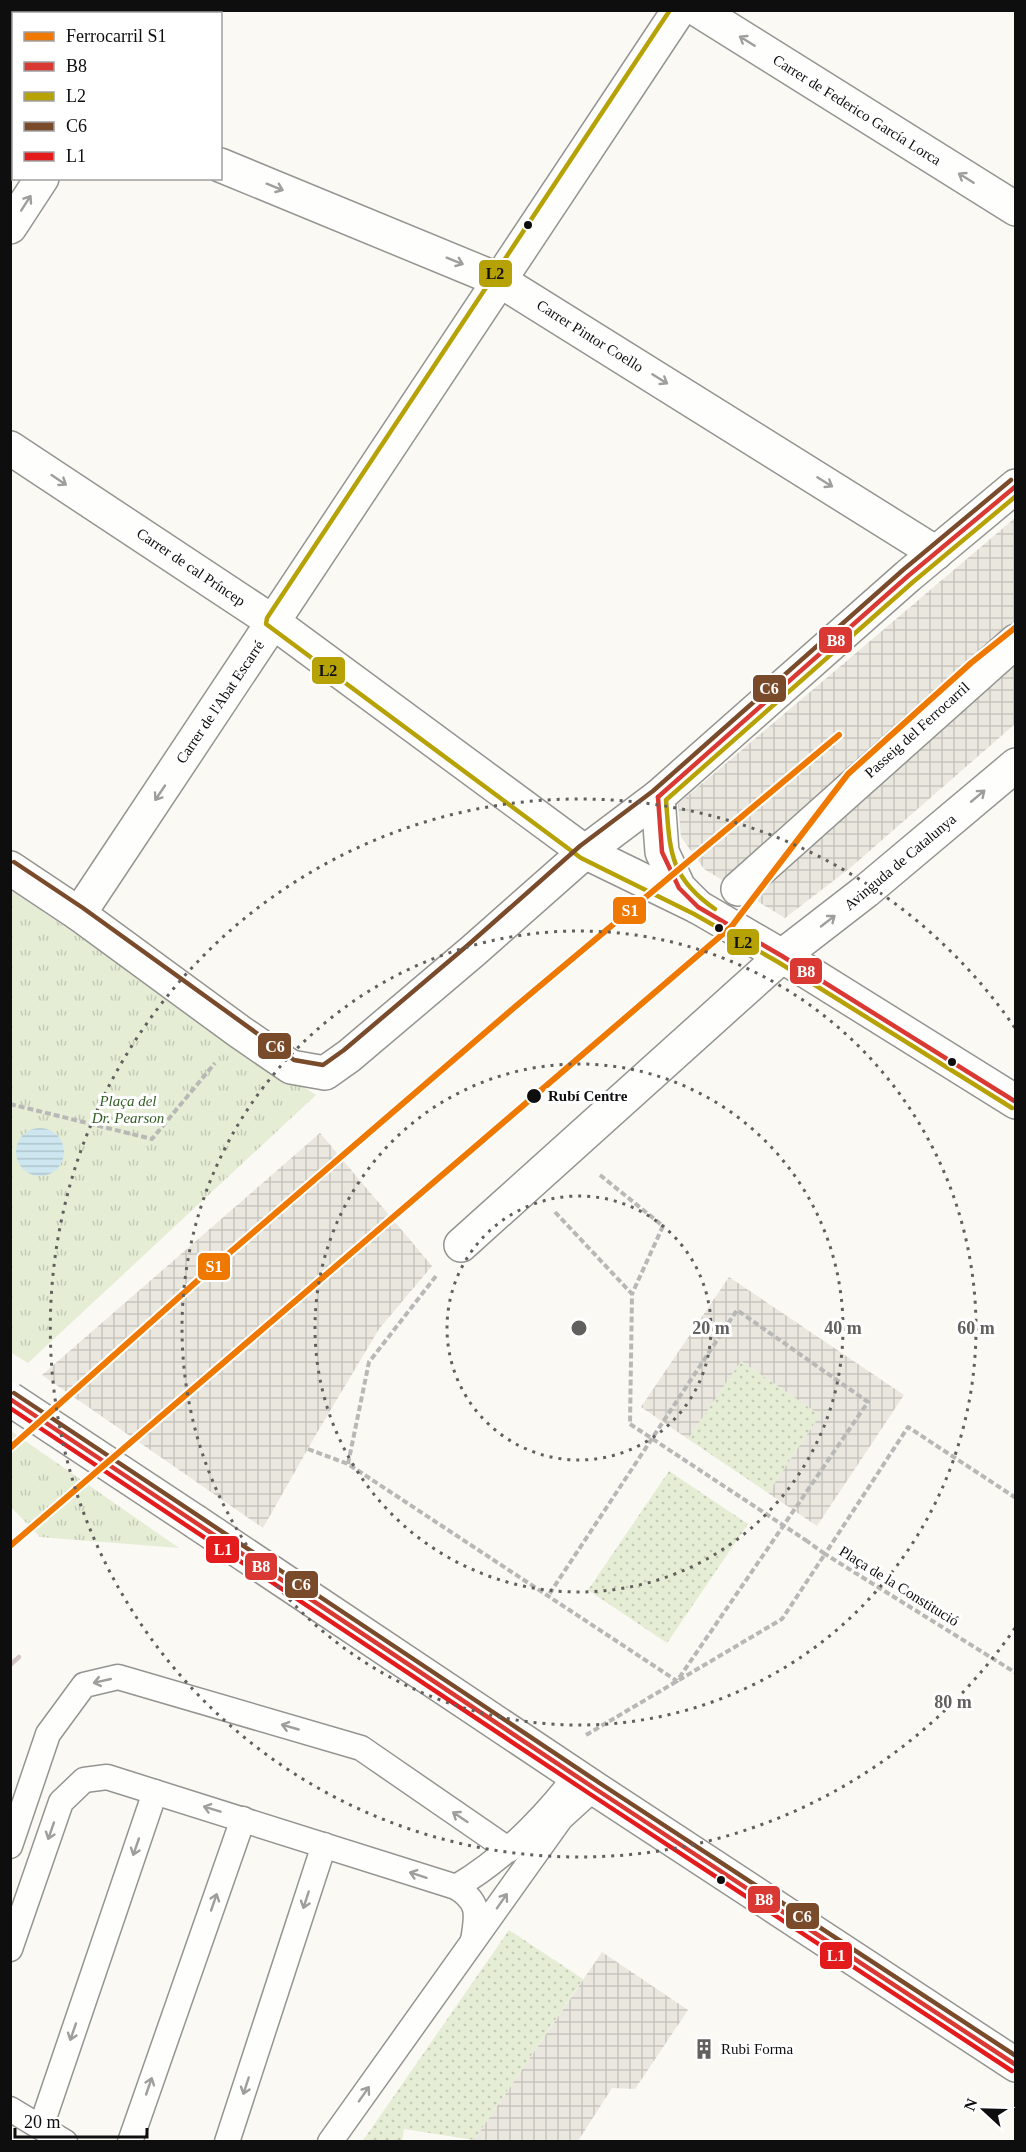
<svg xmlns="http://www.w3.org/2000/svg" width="1026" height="2152" font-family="'Times New Roman',serif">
  <defs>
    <pattern id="grass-dots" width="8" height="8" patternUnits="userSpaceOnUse" patternTransform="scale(1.5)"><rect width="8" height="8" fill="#e5edd5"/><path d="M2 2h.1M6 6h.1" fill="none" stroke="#c3cab6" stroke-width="1.8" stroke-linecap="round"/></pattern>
    <pattern id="park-tufts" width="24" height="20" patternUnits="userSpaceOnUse" patternTransform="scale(1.5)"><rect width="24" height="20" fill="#e5edd5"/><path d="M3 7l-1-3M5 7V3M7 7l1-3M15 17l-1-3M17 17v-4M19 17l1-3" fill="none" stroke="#c3cab6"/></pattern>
    <pattern id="plaza-grid" width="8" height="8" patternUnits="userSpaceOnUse" patternTransform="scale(1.5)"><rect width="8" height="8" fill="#eae7df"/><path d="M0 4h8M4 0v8" fill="none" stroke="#c8c5be"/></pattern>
    <pattern id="water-rules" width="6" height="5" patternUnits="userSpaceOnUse" patternTransform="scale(1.5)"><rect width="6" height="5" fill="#cde6f0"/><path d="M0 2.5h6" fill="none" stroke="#afc4cd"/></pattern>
  </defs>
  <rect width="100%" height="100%" fill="#faf9f3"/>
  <g fill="url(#grass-dots)">
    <polygon points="741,1361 820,1415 768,1493 688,1439"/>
    <polygon points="669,1471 748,1524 667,1643 588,1590"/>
    <polygon points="509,1930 583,1979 474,2140 404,2129 402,2141 362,2142"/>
  </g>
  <g fill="url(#park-tufts)">
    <polygon points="10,890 316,1095 28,1363 10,1352"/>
    <polygon points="11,1431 179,1548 40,1537 11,1507"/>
  </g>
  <g fill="url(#plaza-grid)">
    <polygon points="1015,518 1015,724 850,868 785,918 704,869 681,837 678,804"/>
    <polygon points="320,1133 432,1266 379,1329 318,1431 263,1528 42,1375"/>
    <polygon points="729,1277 904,1395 817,1526 768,1493 820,1415 741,1361 688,1439 641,1407"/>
    <polygon points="602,1952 688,2010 635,2089 612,2088 578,2141 484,2142 474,2140"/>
  </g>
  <circle fill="url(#water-rules)" cx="40" cy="1152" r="24"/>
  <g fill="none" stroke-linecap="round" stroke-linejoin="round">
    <g stroke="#949491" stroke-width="27">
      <g id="service">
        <polyline points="10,1846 48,1734 84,1685 118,1677 361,1748 509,1850"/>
        <path d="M456,1887C481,1903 477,1915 473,1941"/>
        <path d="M10,1949L61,1802L84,1780L107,1777L456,1887C504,1859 542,1820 576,1776"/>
        <polyline points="10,2109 65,2142"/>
        <polyline points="41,2127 155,1792"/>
        <polyline points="130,2142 243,1819"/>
        <polyline points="227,2142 324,1845"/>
        <polyline points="330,2142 561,1818 594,1788"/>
      </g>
    </g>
    <g stroke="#949491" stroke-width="36">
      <polyline id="pedestrian" points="738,889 1016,641"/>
    </g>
    <g stroke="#949491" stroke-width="36">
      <g id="minor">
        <polyline points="698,10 1016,209"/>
        <polyline points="150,14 152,10"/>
        <polyline points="10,77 14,79"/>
        <polyline points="220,165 499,280 936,553"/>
        <polyline points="10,227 42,178"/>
        <polyline points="10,448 273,622 585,852 698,907"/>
        <polyline points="658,797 662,852 679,888 698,907 782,956 1016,1102"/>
        <polyline points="10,868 79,914 240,1032 291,1067 325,1073 349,1056 473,951 585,852 658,797 908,576 1016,486"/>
        <polyline points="79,914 679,10"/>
        <polyline points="461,1245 782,956 866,891 1016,765"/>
      </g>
    </g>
    <g stroke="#949491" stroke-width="36">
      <polyline id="tertiary" points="196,1522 594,1788 1016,2065"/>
    </g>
    <g stroke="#b8b8b7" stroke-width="4" stroke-dasharray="6 3" stroke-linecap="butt">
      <polyline points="10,1104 152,1139 215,1063"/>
      <polyline points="600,1175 663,1226 632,1294"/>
      <polyline points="555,1212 632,1294 630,1424"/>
      <polyline points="308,1449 348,1464 677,1681 868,1402 737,1310 548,1596"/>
      <polyline points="348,1464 369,1362 436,1276"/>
      <polyline points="1016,1498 908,1427 825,1554 1016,1673"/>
      <polyline points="586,1735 782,1619 825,1554 807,1541"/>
    </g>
    <use href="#service" stroke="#fefefd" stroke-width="24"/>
    <use href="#pedestrian" stroke="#fefefd" stroke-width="33"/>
    <use href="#minor" stroke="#fefefd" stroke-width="33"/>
    <use href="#tertiary" stroke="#fefefd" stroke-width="33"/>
    <polyline stroke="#d5c7c8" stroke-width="4.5" points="10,1665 19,1657"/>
    <g stroke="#949491" stroke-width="36" stroke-linecap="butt">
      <polyline id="tertiary-bridge" points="10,1399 196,1522"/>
    </g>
    <polyline stroke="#b8b8b7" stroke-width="4" stroke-dasharray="6 3" stroke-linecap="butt" points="630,1424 807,1541"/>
    <use href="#tertiary-bridge" stroke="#fefefd" stroke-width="33"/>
    <g stroke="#fff" stroke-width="9">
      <g id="bus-1">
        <polyline points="658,797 662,852 679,888 698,907 782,956 1016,1102"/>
        <polyline points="658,797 908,576 1016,486"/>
        <polyline points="10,1399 594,1788 1016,2065"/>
      </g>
    </g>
    <g stroke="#fff" stroke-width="9">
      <g id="bus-2">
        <polyline points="670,10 267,618 266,624 581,858 694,914 778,962 1012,1108"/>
        <path d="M715,909C669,877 670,851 666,800L913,582L1016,496"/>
      </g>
    </g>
    <g stroke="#fff" stroke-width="9">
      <g id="bus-3">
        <polyline points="14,862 83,908 294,1060 323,1065 344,1050 468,945 580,846 653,791 903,570 1011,480"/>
        <polyline points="14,1393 598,1782 1016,2056"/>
      </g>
    </g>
    <g stroke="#fff" stroke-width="9">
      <polyline id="bus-4" points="10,1408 590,1794 1012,2071"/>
    </g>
    <use href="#bus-1" stroke="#da3832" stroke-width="4.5"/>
    <use href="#bus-2" stroke="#b6a205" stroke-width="4.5"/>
    <use href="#bus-3" stroke="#7a4b2a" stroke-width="4.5"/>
    <use href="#bus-4" stroke="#e31b1d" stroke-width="4.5"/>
    <g stroke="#fff" stroke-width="10">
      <g id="rail-1">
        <polyline points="10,1448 205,1274 516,1006 839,735"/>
        <polyline points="10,1546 731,927 848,774 971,663 1016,627"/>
      </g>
    </g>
    <use href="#rail-1" stroke="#ef7900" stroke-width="6"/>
  </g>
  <defs><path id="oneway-shaft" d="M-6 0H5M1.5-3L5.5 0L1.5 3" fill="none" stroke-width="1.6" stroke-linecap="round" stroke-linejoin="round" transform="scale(1.5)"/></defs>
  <g stroke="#9e9e9d">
    <use href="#oneway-shaft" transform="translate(747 41) rotate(-148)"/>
    <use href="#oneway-shaft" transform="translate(966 178) rotate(-148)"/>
    <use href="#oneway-shaft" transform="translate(275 187) rotate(22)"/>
    <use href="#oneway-shaft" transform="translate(26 203) rotate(-57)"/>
    <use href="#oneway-shaft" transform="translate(455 261) rotate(22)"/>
    <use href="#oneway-shaft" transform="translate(660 379) rotate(32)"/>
    <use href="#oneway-shaft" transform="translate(59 480) rotate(34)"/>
    <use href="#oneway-shaft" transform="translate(825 482) rotate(32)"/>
    <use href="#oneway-shaft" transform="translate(160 793) rotate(124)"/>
    <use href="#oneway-shaft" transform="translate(978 796) rotate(-40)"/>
    <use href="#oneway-shaft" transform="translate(828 921) rotate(-38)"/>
    <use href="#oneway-shaft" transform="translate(102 1681) rotate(167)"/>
    <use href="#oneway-shaft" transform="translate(290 1727) rotate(-164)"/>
    <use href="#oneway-shaft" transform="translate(212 1809) rotate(-163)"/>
    <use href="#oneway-shaft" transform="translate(460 1817) rotate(-146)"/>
    <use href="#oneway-shaft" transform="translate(51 1831) rotate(109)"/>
    <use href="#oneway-shaft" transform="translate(136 1847) rotate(109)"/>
    <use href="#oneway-shaft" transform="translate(418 1875) rotate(-162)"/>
    <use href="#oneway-shaft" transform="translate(306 1900) rotate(108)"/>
    <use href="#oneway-shaft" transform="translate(502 1901) rotate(-55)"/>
    <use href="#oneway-shaft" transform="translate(214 1902) rotate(-71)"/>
    <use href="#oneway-shaft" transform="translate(73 2032) rotate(109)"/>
    <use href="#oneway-shaft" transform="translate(149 2086) rotate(-71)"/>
    <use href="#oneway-shaft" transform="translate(246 2086) rotate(108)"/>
    <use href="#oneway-shaft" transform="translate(364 2094) rotate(-55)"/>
  </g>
  <g fill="none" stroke="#61605e" stroke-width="3" stroke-dasharray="3 6">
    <circle cx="579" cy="1328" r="132"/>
    <circle cx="579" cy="1328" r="264"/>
    <circle cx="579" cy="1328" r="397"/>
    <path d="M1015 1628A529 529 0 1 1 1015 1028"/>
  </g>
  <defs>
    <g id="building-bare" transform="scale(1.62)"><path d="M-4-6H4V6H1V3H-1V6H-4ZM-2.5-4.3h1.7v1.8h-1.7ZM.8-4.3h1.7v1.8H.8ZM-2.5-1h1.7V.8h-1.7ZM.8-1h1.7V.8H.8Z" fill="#61605e" stroke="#fff" stroke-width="2.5" paint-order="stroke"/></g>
  </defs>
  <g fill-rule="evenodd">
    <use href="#building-bare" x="704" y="2049"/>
  </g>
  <g fill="#0e0e0e" stroke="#fff" stroke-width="2">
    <circle cx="528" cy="225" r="5"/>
    <circle cx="719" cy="928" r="5"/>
    <circle cx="952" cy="1062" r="5"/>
    <circle cx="534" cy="1096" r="8"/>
    <circle cx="721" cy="1880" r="5"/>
  </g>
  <g text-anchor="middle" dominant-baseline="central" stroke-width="6" stroke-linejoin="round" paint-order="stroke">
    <g font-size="15" fill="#0e0e0e" stroke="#fff">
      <text transform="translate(857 110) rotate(32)">Carrer de Federico García Lorca</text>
      <text transform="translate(590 336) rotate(32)">Carrer Pintor Coello</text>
      <text transform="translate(191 567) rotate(34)">Carrer de cal Príncep</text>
      <text transform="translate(220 702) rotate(-56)">Carrer de l'Abat Escarré</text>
      <text transform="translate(917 730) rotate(-42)">Passeig del Ferrocarril</text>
      <text transform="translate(900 862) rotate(-40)">Avinguda de Catalunya</text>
      <text transform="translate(899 1586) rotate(32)">Plaça de la Constitució</text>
    </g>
    <g font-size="15" font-weight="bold" fill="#0e0e0e" stroke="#fff" text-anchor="start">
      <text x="548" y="1096">Rubí Centre</text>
    </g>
    <g font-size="15" font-style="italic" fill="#335e25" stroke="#fff">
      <text x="128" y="1101">Plaça del<tspan x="128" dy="17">Dr. Pearson</tspan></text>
    </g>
    <g font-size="15" fill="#0e0e0e" stroke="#fff" text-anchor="start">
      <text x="721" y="2049">Rubi Forma</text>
    </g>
  </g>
  <circle cx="579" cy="1328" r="9" fill="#61605e" stroke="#fff" stroke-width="3"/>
  <g font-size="18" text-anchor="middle" font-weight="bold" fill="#61605e" stroke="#fff" stroke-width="6" stroke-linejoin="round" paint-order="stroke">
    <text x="711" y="1334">20 m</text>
    <text x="843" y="1334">40 m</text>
    <text x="976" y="1334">60 m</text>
    <text x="953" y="1708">80 m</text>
  </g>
  <g stroke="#fff" stroke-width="2">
    <rect x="478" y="259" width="35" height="29" rx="6" fill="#b6a205"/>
    <rect x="818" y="626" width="35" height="28" rx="6" fill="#da3832"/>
    <rect x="311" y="656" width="35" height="29" rx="6" fill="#b6a205"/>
    <rect x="752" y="674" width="35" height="29" rx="6" fill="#7a4b2a"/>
    <rect x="612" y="896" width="35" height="29" rx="6" fill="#ef7900"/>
    <rect x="726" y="928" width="34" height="28" rx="6" fill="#b6a205"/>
    <rect x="789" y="957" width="34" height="28" rx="6" fill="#da3832"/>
    <rect x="257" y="1032" width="35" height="28" rx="6" fill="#7a4b2a"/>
    <rect x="197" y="1252" width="34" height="29" rx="6" fill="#ef7900"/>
    <rect x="205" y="1535" width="35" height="29" rx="6" fill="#e31b1d"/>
    <rect x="244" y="1552" width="34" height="29" rx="6" fill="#da3832"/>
    <rect x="284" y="1570" width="35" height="29" rx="6" fill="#7a4b2a"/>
    <rect x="747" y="1885" width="34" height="29" rx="6" fill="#da3832"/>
    <rect x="785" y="1902" width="35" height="28" rx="6" fill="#7a4b2a"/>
    <rect x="819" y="1941" width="34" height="29" rx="6" fill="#e31b1d"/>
  </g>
  <g font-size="16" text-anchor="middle" font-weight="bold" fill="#fff">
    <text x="836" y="646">B8</text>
    <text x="769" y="694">C6</text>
    <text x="630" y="916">S1</text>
    <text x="806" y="977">B8</text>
    <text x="275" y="1052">C6</text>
    <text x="214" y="1272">S1</text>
    <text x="223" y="1555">L1</text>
    <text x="261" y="1572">B8</text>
    <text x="301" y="1590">C6</text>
    <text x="764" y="1905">B8</text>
    <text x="802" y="1922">C6</text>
    <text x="836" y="1961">L1</text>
  </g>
  <g font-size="16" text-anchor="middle" font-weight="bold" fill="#111">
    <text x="495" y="279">L2</text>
    <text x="328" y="676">L2</text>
    <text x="743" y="948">L2</text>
  </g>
  <rect width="1026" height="2152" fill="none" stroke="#0e0e0e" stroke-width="24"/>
  <rect x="12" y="12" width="210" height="168" fill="#ffffff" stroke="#9f9f9f" stroke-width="1.5"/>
  <rect x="24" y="32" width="30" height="9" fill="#ef7900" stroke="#9f9f9f" stroke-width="1.5"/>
  <text x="66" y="42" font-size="18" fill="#0e0e0e">Ferrocarril S1</text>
  <rect x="24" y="62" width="30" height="9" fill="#da3832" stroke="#9f9f9f" stroke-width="1.5"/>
  <text x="66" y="72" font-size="18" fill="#0e0e0e">B8</text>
  <rect x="24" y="92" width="30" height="9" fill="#b6a205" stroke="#9f9f9f" stroke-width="1.5"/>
  <text x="66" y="102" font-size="18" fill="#0e0e0e">L2</text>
  <rect x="24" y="122" width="30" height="9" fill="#7a4b2a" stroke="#9f9f9f" stroke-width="1.5"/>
  <text x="66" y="132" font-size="18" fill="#0e0e0e">C6</text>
  <rect x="24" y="152" width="30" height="9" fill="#e31b1d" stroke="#9f9f9f" stroke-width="1.5"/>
  <text x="66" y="162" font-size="18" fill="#0e0e0e">L1</text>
  <g transform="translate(984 2110) rotate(292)" stroke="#ffffff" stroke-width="4.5" paint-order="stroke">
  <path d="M0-4.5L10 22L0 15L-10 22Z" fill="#0e0e0e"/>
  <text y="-9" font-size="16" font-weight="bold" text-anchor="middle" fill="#0e0e0e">N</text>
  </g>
  <path d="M15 2128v9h132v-9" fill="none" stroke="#0e0e0e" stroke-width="3"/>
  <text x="24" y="2128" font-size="18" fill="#0e0e0e" stroke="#ffffff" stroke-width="4.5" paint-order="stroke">20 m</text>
</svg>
